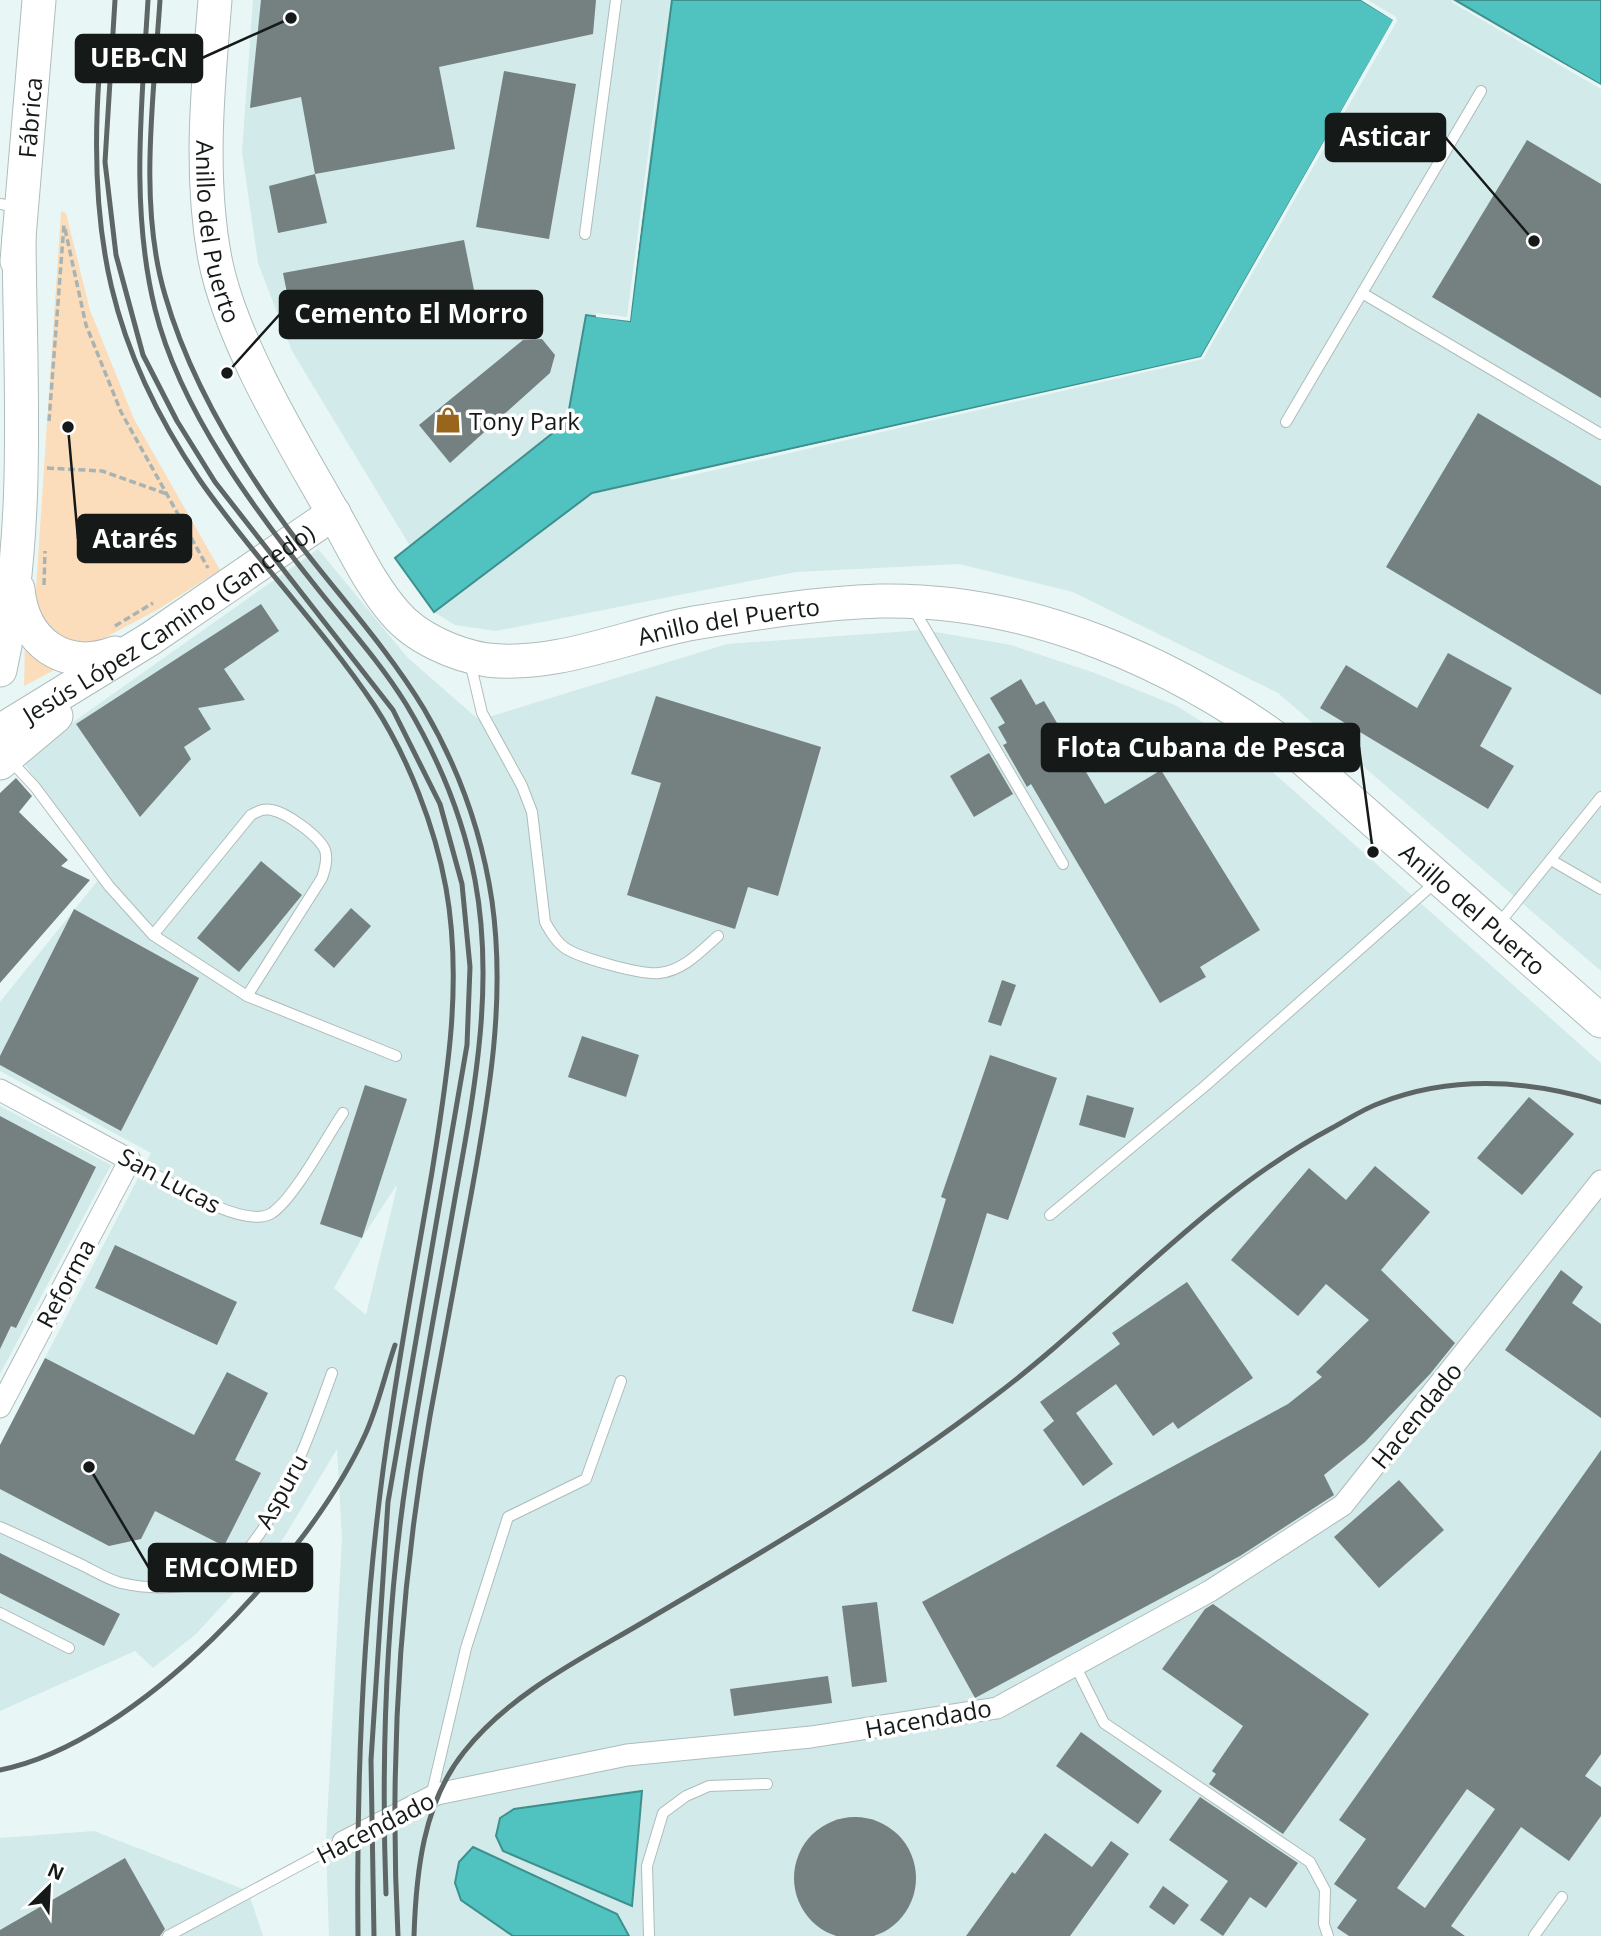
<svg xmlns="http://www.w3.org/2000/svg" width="1601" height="1936" font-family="'Open Sans',sans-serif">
  <rect width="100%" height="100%" fill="#e8f7f6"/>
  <g fill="#d2eae9" fill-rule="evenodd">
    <polygon points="253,0 672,0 630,321 586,315 568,415 559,428 410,546 292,351 258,263 242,152"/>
    <polygon points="1361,0 1455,0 1601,85 1601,971 1278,693 1073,592 959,564 796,572 496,631 455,625 434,612 592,493 670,477 1393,20"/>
    <path d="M318,549L407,657L479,720L727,644L924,630L1011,645L1095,673L1177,706L1251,753L1601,1063V1936H329L326,1841L342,1538L337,1449L283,1539L196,1634L153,1668L135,1651L0,1711V1445L151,1153L0,1071V1002L103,874L21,759ZM396,1186L397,1187L366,1315L334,1288L362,1238Z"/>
    <polygon points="0,1106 111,1165 0,1374"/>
    <polygon points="94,1831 248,1891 263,1936 0,1936 0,1838"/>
  </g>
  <g fill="#fcddbb">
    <polygon points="61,211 66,213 90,310 134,419 220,570 157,610 93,644 77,645 49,632 35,604"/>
    <polygon points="25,637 62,666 24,686"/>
  </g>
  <g fill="#50c3c0" stroke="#3e908e" stroke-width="2">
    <polygon points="672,0 1361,0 1394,20 1201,357 592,493 434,612 395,558 559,428 568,415 586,315 630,321"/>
    <polygon points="1455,0 1601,0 1601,85"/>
    <polygon points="642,1791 632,1906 503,1851 496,1836 500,1818 514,1809"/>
    <polygon points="473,1847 617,1914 629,1936 513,1936 461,1900 455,1883 459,1862"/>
  </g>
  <g fill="#e8f7f6">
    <polygon points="668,0 630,321 596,317 596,313 627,317"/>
    <polygon points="1361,0 1368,0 1396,17 1397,21 1203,359 671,480 670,477 1201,357 1393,20"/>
    <polygon points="1451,0 1601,85 1601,89 1453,3"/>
  </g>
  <g fill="#748180" fill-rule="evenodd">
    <polygon points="261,0 596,0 593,34 439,67 455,149 315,174 301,97 250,108"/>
    <polygon points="504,71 576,84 549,239 476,227"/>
    <polygon points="1527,140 1601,184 1601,398 1432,297"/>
    <polygon points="315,174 327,223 278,233 269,186"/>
    <polygon points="464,240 475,295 294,328 283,273"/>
    <polygon points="542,339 555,355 550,373 450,463 419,425 523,340"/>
    <polygon points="1478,413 1601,486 1601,695 1386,567"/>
    <polygon points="261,604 279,631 224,669 245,700 198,708 211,729 184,747 191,759 140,817 76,724"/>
    <polygon points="1448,653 1512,688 1480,746 1514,766 1488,809 1320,708 1346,665 1417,708"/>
    <polygon points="1021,679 1036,705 1044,701 1105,804 1161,770 1260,930 1200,967 1206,977 1160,1003 1031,784 1027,787 1003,745 1007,743 998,727 1005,723 990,698"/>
    <polygon points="656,696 821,747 778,896 748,887 735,929 627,895 661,783 631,774"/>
    <polygon points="989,753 1013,794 974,817 950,776"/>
    <polygon points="16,778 32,796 19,812 68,860 61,866 90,880 0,983 0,793"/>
    <polygon points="261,861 302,895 239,972 197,938"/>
    <polygon points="351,908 371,926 334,968 314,950"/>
    <polygon points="74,909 199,978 121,1131 0,1065 0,1056"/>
    <polygon points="1002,980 1016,985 1001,1026 988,1022"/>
    <polygon points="582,1036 639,1055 626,1097 568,1077"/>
    <polygon points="990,1055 1057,1078 1008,1220 987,1213 953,1324 912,1311 946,1199 941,1197"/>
    <polygon points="365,1085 407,1099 362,1238 320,1224"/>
    <polygon points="1087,1095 1134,1108 1125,1138 1079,1125"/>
    <polygon points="1529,1097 1574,1134 1522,1195 1477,1158"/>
    <polygon points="0,1116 96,1167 16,1328 11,1326 0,1349"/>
    <polygon points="1375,1166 1430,1212 1381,1270 1455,1343 1430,1374 1365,1442 1324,1475 1334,1495 1240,1556 975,1698 922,1602 1288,1404 1322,1377 1316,1372 1369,1320 1326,1284 1298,1316 1231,1260 1309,1168 1346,1200"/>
    <polygon points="115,1245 237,1302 217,1345 95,1288"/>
    <polygon points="1561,1270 1583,1287 1572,1303 1601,1324 1601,1418 1505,1350"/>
    <polygon points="1187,1282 1253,1378 1178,1429 1173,1422 1153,1436 1116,1384 1076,1413 1113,1464 1083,1486 1043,1430 1054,1421 1040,1402 1120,1344 1112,1333"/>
    <polygon points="45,1358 194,1435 227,1372 268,1393 235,1460 261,1473 224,1546 155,1511 141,1539 109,1546 0,1489 0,1445"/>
    <path d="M1601,1450V1754L1585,1776L1601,1787V1816L1569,1861L1521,1827L1451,1926L1465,1936H1349L1337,1928L1357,1900L1334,1884L1366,1839L1339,1820ZM1467,1789L1495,1809L1425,1908L1397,1888Z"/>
    <polygon points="1399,1480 1444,1530 1379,1588 1334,1537"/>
    <polygon points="0,1553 120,1614 104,1646 0,1593"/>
    <polygon points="877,1602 887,1682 852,1687 842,1606"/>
    <polygon points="1213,1604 1369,1714 1283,1834 1209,1784 1216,1774 1212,1771 1243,1726 1162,1669 1205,1609"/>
    <polygon points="828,1676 832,1703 734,1716 730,1689"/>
    <polygon points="1081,1732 1162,1791 1138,1824 1056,1766"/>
    <polygon points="1200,1797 1298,1863 1266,1908 1250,1897 1223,1936 1200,1920 1228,1881 1169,1840"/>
    <circle cx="855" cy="1878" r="61"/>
    <polygon points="1045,1833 1092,1867 1111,1841 1129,1854 1070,1936 966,1936 1012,1872 1015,1874"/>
    <polygon points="125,1858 165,1929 160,1936 0,1936 0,1930"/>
    <polygon points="1163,1886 1189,1905 1174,1925 1149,1907"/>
  </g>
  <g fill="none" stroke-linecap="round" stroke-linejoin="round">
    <g stroke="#aebcbb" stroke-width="12">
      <g id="lane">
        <polyline points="0,204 19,207"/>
        <polyline points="585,234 616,0"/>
        <polyline points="1362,293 1601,434"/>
        <polyline points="1286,422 1481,91"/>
        <polyline points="913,608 1063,864"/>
        <path d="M470,662L482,713L522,786L532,812L545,922C550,931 556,942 565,948C580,958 641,975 659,973C683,971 701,951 718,936"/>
        <polyline points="10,760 35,787 109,886 153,935 247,996 396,1056"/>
        <polyline points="1551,860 1601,889"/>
        <polyline points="1497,926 1601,797"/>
        <path d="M153,935L251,815C259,811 264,808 272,810C287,813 319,836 325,850C328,859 325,869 322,878L247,996"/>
        <path d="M130,1160C159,1175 242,1232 272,1213C295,1197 326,1138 343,1113"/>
        <polyline points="1050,1215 1205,1086 1438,880"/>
        <path d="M0,1527C27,1539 55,1552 82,1565C94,1571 107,1579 121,1583C151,1590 198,1590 224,1572C276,1535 311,1431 332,1373"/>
        <polyline points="0,1613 69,1648"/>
        <polyline points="1075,1665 1104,1723 1310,1862 1325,1890 1324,1924 1328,1936"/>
        <polyline points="431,1797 466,1648 508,1517 586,1479 621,1381"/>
        <polyline points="168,1936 343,1842"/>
        <polyline points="649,1936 647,1866 663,1813 686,1796 709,1786 767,1784"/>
        <polyline points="1534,1936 1562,1897"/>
      </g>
    </g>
    <g stroke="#aebcbb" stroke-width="23">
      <g id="street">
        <polyline points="0,1090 130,1160 0,1407"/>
        <polyline points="343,1842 437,1794 627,1755 811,1737 997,1708 1210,1591 1343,1505 1601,1181"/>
      </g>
    </g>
    <g stroke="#aebcbb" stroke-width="35">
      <g id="primary">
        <path id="s1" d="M215,0C208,85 199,175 215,259C231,340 290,437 331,509C352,544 368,582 395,613C416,638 455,655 487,660C557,668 627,635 694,623C756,613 818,603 880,601C1032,598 1181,665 1299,755L1601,1021"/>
        <path id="s2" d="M17,261L39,0"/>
        <path d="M18,589C23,642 64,672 115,653"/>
        <path d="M0,670C31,528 20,381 19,238"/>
        <path id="s3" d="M0,731L150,639L334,513"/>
        <polyline points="0,763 56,716"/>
      </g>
    </g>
    <g stroke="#a8b4b3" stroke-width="3.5" stroke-dasharray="7 3.5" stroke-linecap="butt">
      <polyline points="65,229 86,325 121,412 208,568"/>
      <polyline points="49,421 64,224"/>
      <polyline points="47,468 102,471 167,494"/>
      <polyline points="44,585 45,551"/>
      <polyline points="115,626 153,603"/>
    </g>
    <use href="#lane" stroke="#fff" stroke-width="10"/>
    <use href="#street" stroke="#fff" stroke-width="21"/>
    <use href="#primary" stroke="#fff" stroke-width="33"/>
    <g stroke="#5d6665" stroke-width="5">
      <polyline points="115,0 105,162 116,255 143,355 177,421 215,482 393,710 440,804 462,884 470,967 467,1045 388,1502 371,1760 374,1936"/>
      <path d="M148,0C142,102 130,208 155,309C180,411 256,512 321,593C350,629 382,665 406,704C439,759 463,817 475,880C495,987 474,1093 455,1198C439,1290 421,1382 407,1474C386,1613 381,1755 386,1894"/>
      <path d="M160,0C154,94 138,204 165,295C191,386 244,471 301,546C342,599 389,651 424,709C458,767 482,834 492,901C506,1000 489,1097 471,1195C457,1269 443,1343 430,1416C400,1587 389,1763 398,1936"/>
      <path d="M99,77C88,233 110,347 199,479C253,557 321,626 374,705C408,757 435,827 446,888C463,983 447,1078 432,1172C418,1253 403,1334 391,1415C364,1588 356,1761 358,1936"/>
      <path d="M0,1770C136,1744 309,1558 365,1435C378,1407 385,1374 395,1345"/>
      <path d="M414,1936C416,1873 423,1803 464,1752C511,1692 587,1656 652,1617C768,1549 885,1480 992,1398C1107,1312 1204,1196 1332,1128C1347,1120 1363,1109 1380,1103C1452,1075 1529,1080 1601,1102"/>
    </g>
  </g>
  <defs>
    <g id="shop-bare" transform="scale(2.1)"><path d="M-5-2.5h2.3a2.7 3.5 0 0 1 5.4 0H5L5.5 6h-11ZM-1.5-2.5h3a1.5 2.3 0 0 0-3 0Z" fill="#99641b" stroke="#fff" stroke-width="2.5" paint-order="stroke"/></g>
  </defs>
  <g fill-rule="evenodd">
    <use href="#shop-bare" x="448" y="420"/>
  </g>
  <g text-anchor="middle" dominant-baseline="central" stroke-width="7" stroke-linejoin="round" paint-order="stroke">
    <g font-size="24" fill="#151a19" stroke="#fff">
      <text stroke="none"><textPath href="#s2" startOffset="144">Fábrica</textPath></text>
      <text stroke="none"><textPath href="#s1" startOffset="233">Anillo del Puerto</textPath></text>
      <text stroke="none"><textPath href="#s3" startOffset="200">Jesús López Camino (Gancedo)</textPath></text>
      <text stroke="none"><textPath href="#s1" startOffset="1010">Anillo del Puerto</textPath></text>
      <text stroke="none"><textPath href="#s1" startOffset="1850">Anillo del Puerto</textPath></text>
      <text transform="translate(170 1180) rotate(28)">San Lucas</text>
      <text transform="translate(65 1283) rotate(-62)">Reforma</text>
      <text transform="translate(1416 1415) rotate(-51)">Hacendado</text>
      <text transform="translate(281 1491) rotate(-61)">Aspuru</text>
      <text transform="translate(928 1718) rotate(-10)">Hacendado</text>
      <text transform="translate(375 1827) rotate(-27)">Hacendado</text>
    </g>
    <g font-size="24" fill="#151a19" stroke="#fff" text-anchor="start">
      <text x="469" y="420">Tony Park</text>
    </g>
  </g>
  <path fill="none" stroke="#151a19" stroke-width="2.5" d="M291 18L202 58M1534 241L1445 137M227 373L280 314M68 427L78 539M1373 852L1359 747M89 1467L149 1568"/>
  <g fill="#151a19" stroke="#fff" stroke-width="2.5">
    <circle cx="291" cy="18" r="7"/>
    <circle cx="1534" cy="241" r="7"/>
    <circle cx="227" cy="373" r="7"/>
    <circle cx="68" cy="427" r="7"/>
    <circle cx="1373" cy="852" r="7"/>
    <circle cx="89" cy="1467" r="7"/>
  </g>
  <g fill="#151a19" stroke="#151a19" stroke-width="2.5">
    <rect x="76" y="35" width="126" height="47" rx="7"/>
    <rect x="1326" y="114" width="119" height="47" rx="7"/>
    <rect x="280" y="291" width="262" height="47" rx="7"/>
    <rect x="78" y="515" width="113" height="47" rx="7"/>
    <rect x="1042" y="724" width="317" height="47" rx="7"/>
    <rect x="149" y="1544" width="163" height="47" rx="7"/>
  </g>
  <g font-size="26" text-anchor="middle" font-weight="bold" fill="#fff">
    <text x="139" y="67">UEB-CN</text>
    <text x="1385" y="146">Asticar</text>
    <text x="411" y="323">Cemento El Morro</text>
    <text x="135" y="548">Atarés</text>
    <text x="1201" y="757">Flota Cubana de Pesca</text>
    <text x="231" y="1577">EMCOMED</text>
  </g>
  <g transform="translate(49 1887) rotate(24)" stroke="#ffffff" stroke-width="5" paint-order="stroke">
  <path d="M0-5L12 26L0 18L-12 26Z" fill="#151a19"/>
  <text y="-10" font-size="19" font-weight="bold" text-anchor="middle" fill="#151a19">N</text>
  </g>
</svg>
